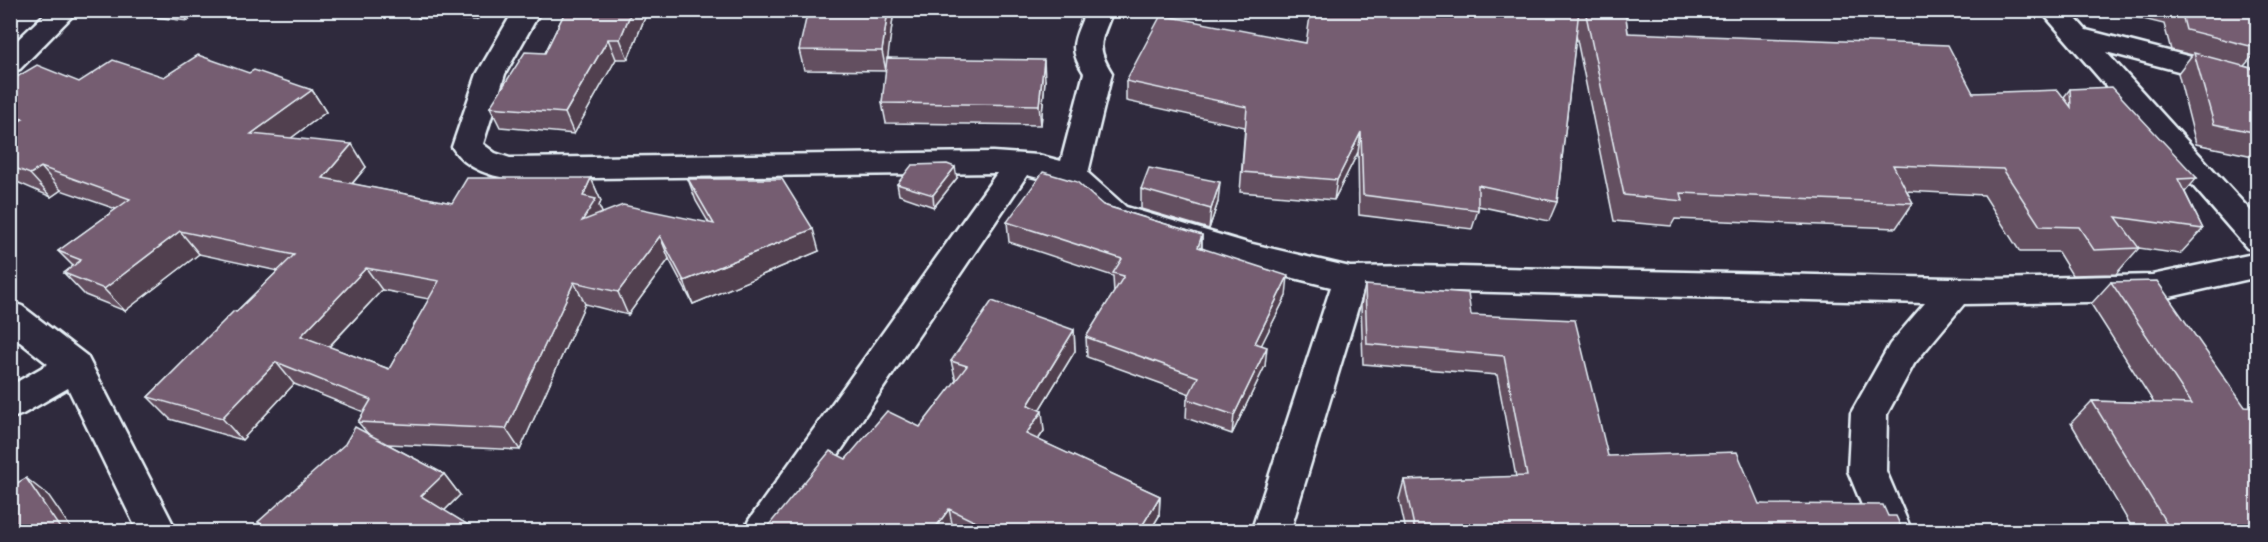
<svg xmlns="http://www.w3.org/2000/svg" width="2268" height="542" font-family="Caveat,sans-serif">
  <rect width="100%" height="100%" fill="#2f2a3d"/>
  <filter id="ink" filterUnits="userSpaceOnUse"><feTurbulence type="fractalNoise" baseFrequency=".0167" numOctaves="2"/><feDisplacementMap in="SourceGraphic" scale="12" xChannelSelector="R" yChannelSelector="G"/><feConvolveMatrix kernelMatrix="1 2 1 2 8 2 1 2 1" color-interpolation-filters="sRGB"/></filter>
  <g filter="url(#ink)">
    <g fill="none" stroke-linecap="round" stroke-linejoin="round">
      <g stroke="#e8f1f8" stroke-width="5">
        <g id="minor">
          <polygon points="49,10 78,10 20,69 10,72 10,47"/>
          <path d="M514,10H541L505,74L483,144L495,153L510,158L993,152L1038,155L1061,161L1084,73C1066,46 1076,38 1086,10H1113C1102,40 1094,45 1112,73L1088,173L1126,207L1244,242L1350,267L1416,266L1995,279L2152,275L2258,253V277L2152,301L1964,304L1914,364L1887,414L1886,471L1912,532H1873L1848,471L1851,413L1890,344L1925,303L1416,290L1363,291L1290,532H1251L1331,287L1244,266L1104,223L1061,184L1027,175L786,532H744L749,520L997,173L519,179C494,178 466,170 452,147L477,74Z"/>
          <polygon points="2040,10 2068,10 2086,30 2258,74 2258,92 2106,52 2258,219 2258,252 2247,248"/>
          <polygon points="10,302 22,306 87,356 177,532 138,532 68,388 23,414 10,419 10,386 48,364 10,334"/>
        </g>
      </g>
      <use href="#minor" fill="#2f2a3d" fill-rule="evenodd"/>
    </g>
    <g fill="#645061" stroke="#e8f1f8" stroke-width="1.5" fill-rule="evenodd">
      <polygon points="94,10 199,10 188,21"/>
      <polygon points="414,10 484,10 477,20 418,18"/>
      <polygon points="566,10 648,10 628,59 616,59 574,134 500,127 490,107 545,53"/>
      <polygon points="894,10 887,58 1045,80 1041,125 886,123 882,103 886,71 804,70 799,50"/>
      <polygon points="1463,10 1625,10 1628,33 1973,93 2064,97 2070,89 2197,178 2185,192 2203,229 2180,254 2139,248 2116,274 2072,275 2058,252 2020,252 1984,195 1906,191 1913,203 1896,228 1675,219 1671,226 1614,221 1576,35 1557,202 1549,221 1478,206 1478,210 1472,229 1359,215 1358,152 1334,200 1240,192 1245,127 1126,101 1126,81 1306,43 1462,13"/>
      <polygon points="2106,10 2258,10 2258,57 2253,56 2244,66 2258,70 2258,157 2196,144 2178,73 2192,55 2171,50 2164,24"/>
      <path d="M249,73L312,90L326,112L291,138L366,167L352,184L452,203L591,178L601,201L599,206L602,213L709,223L696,201L688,179L819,251L693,304L669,259L628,315L585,304L520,450L387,444L444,474L460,495L444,511L478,531H267L258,522L368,434L358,422L364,412L294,384L242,440L170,419L148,397L278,271L199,254L125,311L85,295L64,273L73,266L58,251L116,209L61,190L51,197L10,179V81L79,82ZM382,290L429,299L389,369L329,347Z"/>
      <polygon points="957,178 934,207 899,195 897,184"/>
      <polygon points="1141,189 1218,202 1209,229 1141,209"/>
      <polygon points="1103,205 1202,235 1202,248 1286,296 1261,345 1265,366 1232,434 1186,418 1187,399 1190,394 1087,357 1086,337 1114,293 1113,276 1009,242 1007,222"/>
      <polygon points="2111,282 2245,407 2258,531 2134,531 2071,423 2092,401 2154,403 2091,304"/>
      <polygon points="1365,285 1471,315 1608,456 1759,504 1888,516 1903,531 1406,531 1399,499 1404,480 1516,477 1497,375 1363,364 1361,305"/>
      <polygon points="1074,330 1075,351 1039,410 1044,431 1038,440 1160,496 1159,516 1150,531 960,531 953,528 846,459 920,427 956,381 951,361"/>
    </g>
    <g fill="#51414f" stroke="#e8f1f8" stroke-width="1.5">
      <polygon points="180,10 199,10 188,21"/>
      <polygon points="472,10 484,10 477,20"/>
      <polygon points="632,10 648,10 628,59 620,39"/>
      <polygon points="888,10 894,10 886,71 882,51"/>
      <polygon points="608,39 616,59 574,134 565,113"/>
      <polygon points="1044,60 1045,80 1041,125 1039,105"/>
      <polygon points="312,90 326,112 267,156 251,134"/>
      <polygon points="1361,132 1358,152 1334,200 1337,180"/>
      <polygon points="352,144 366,167 338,200 323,178"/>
      <polygon points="41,167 61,190 51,197 30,174"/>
      <polygon points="955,167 957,178 934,207 933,195"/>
      <polygon points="591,178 601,201 599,206 606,221 582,221 583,196"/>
      <polygon points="1220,182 1218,202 1209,229 1211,209"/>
      <polygon points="813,229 819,251 693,304 684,281"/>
      <polygon points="180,231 199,254 125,311 104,289"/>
      <polygon points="1202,235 1201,255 1198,247"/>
      <polygon points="660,236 669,259 628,315 618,292"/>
      <polygon points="366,268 382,290 318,358 301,336"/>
      <polygon points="1288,276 1286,296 1253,362 1255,343"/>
      <polygon points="574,282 585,304 520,450 506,429"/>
      <polygon points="1074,330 1075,351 1030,425 1028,405"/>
      <polygon points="1267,347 1265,366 1232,434 1234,415"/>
      <polygon points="276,362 294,384 242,440 222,418"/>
      <polygon points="1042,411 1044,431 1028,454 1026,434"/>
      <polygon points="444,474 460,495 438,517 421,496"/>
      <polygon points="26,478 49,496 73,531 60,531"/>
      <polygon points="1160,496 1159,516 1150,531 1139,531"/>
      <polygon points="949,509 953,528 951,531 933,531"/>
    </g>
    <g fill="#745d71" stroke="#e8f1f8" stroke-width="1.5" fill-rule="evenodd">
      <polygon points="566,10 632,10 620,39 608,39 565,113 490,107 525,52 545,53"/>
      <polygon points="808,10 888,10 882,51 799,50"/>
      <polygon points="1311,10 1423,10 1467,13 1467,10 1579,10 1557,202 1478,185 1478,210 1363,195 1361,132 1337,180 1242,172 1247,107 1126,81 1161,15 1306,43"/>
      <polygon points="1585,10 1625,10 1628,33 1948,45 1973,93 2058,90 2071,107 2070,89 2112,87 2197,178 2178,179 2203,229 2116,217 2139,248 2094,250 2079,227 2040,226 2003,169 1893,165 1913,203 1681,193 1683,201 1624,195"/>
      <polygon points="2181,10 2258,10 2258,34 2254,33 2258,44 2258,48 2186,30"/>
      <polygon points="2194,53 2258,70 2258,133 2214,124"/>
      <path d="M198,55L249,73L254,70L312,90L251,134L352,144L323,178L452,203L467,178H591L583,196L596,199L582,221L623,205L714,224L688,179H782L813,229L684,281L660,236L618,292L574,282L506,429L358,422L371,400L276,362L222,418L148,397L234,311L236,312L294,255L180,231L104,289L64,273L81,260L58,251L130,199L41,167L30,174L10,166V127L23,119L10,114V81L37,65L79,82L113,60L164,77ZM366,268L439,281L389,369L301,336Z"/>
      <polygon points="887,58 1044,60 1039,105 882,103"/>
      <polygon points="947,164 955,167 933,195 897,184 912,165"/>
      <polygon points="1149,168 1220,182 1211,209 1141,189"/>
      <polygon points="1043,172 1077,182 1103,205 1202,235 1198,247 1288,276 1255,343 1267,347 1234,415 1187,399 1198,377 1086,337 1124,276 1113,273 1122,259 1007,222"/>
      <polygon points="2157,281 2245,407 2258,408 2258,531 2171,531 2092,401 2192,404 2111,282"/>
      <polygon points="1365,285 1468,293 1471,315 1575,320 1608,456 1737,452 1759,504 1883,505 1888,516 1896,516 1903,531 1415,531 1404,480 1527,476 1504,356 1367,344"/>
      <polygon points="992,301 1074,330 1028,405 1042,411 1026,434 1160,496 1139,531 994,531 949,509 933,531 764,531 830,451 846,459 887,411 920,427 967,366 951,361"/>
      <polygon points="355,427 444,474 421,496 478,531 273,531 258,522 345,444"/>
      <polygon points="26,478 62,531 10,531 10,487"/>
    </g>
  </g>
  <rect width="2268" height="542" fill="none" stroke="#2f2a3d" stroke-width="36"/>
  <rect x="18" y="18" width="2232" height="506" fill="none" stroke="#e8f1f8" stroke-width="2" filter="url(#ink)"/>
</svg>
